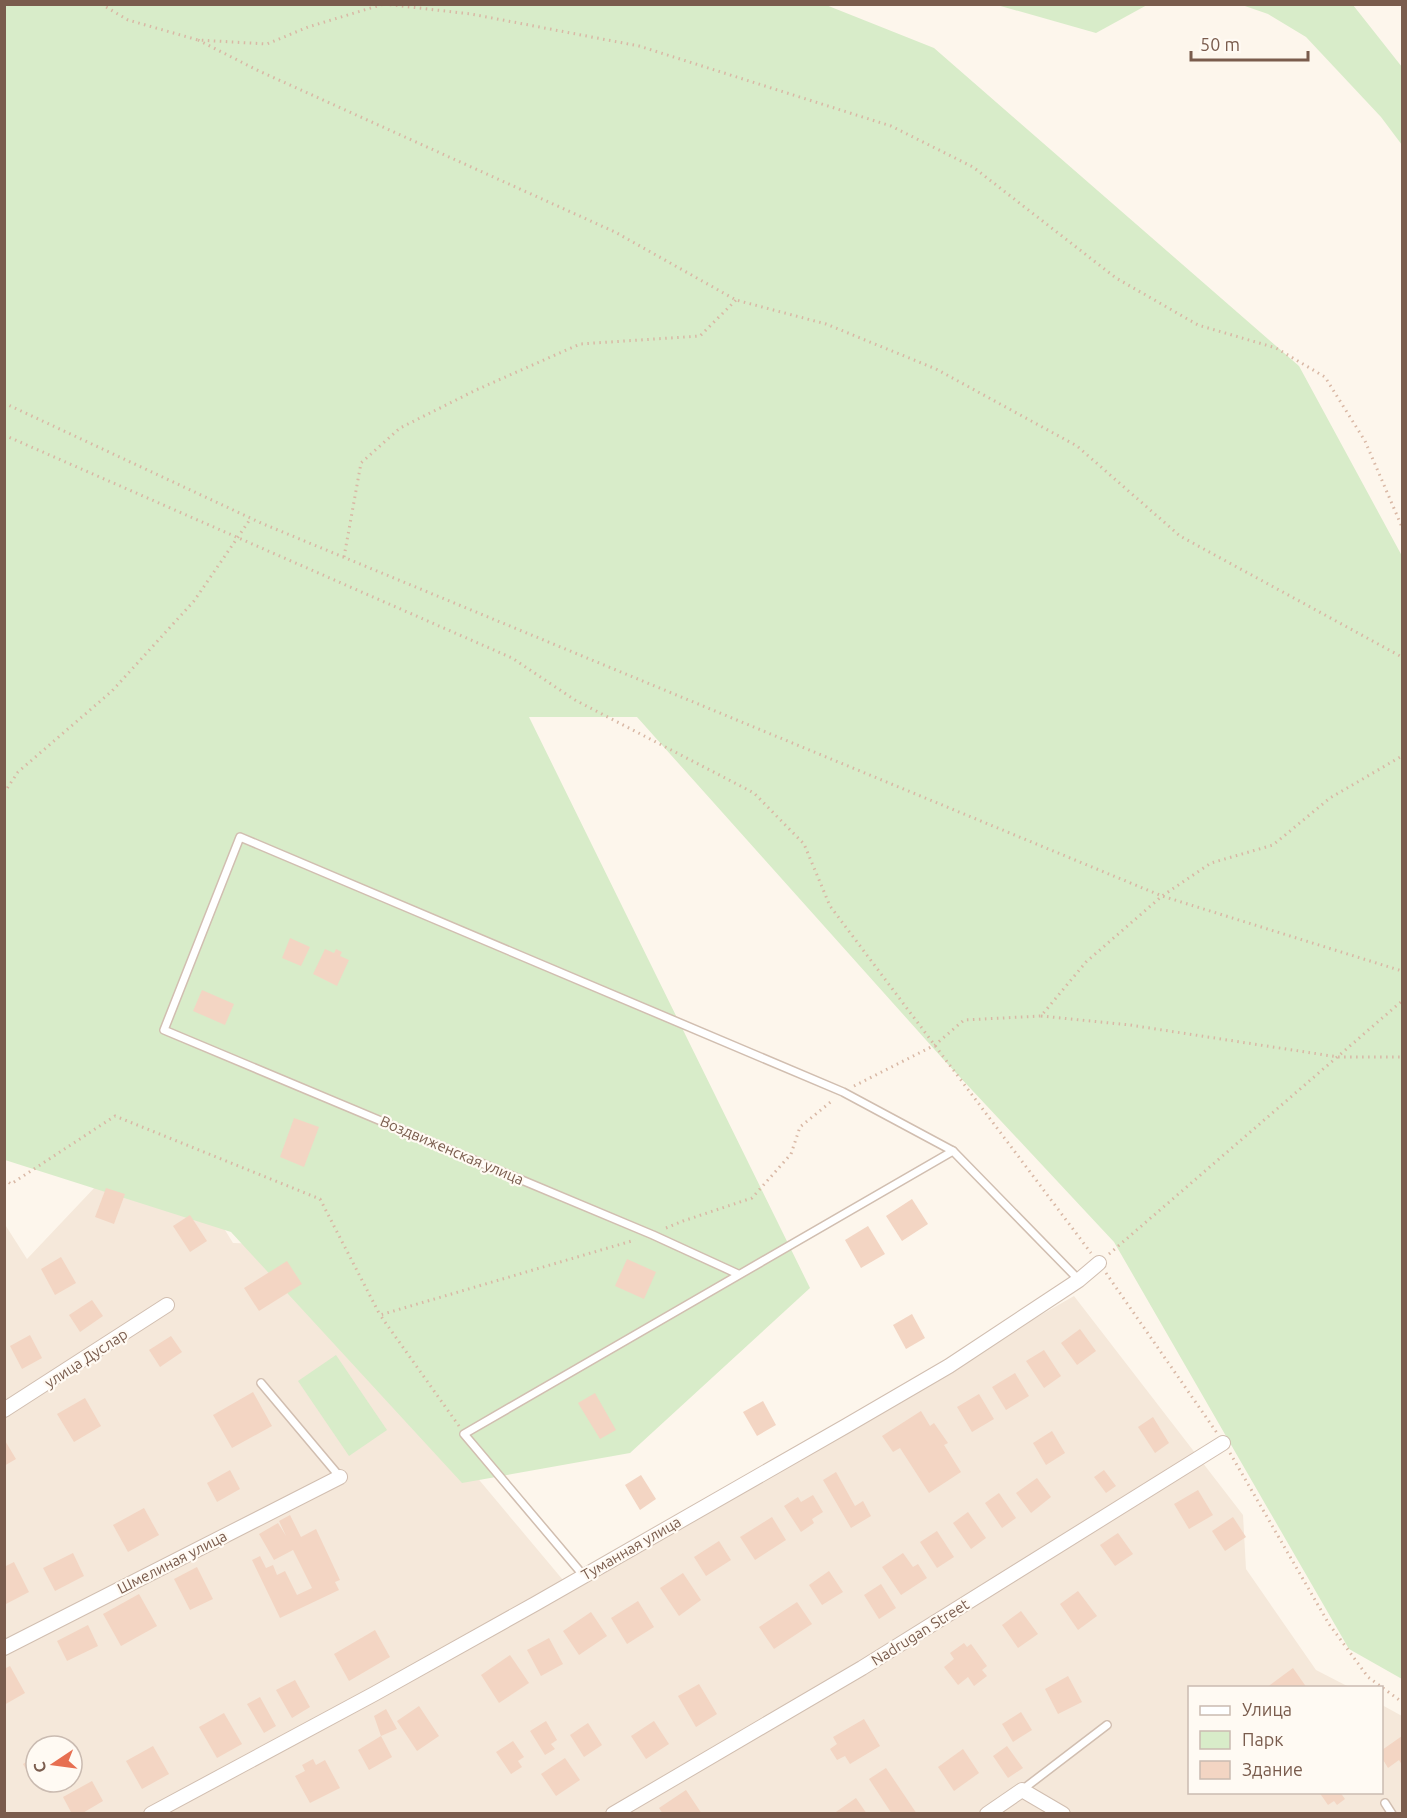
<svg xmlns="http://www.w3.org/2000/svg" width="1407" height="1818" font-family="Ubuntu,sans-serif">
  <rect width="100%" height="100%" fill="#fdf6ec"/>
  <path fill="#f5e8da" fill-rule="evenodd" d="M115,1166L204,1196L233,1243L304,1245L351,1327L568,1586L1074,1296L1243,1515L1246,1569L1316,1670L1349,1687L1190,1688V1792H1382V1705L1402,1716V1813H5L4,1223L27,1259ZM36,1746H72V1782H36Z"/>
  <g fill="#d8ecc9">
    <polygon points="5,5 826,5 934,48 1299,366 1402,556 1402,1679 1349,1649 1114,1242 943,1059 637,717 529,717 810,1288 630,1453 462,1483 231,1232 5,1160"/>
    <polygon points="997,5 1147,4 1147,5 1096,33"/>
    <polygon points="1242,5 1353,5 1402,67 1402,145 1381,117 1306,37 1268,14"/>
    <polygon points="336,1355 387,1430 349,1456 298,1381"/>
  </g>
  <g fill="#f3d5c3">
    <polygon points="290,938 310,947 301,966 282,958"/>
    <polygon points="325,949 334,953 336,949 342,952 340,956 349,960 337,986 313,974"/>
    <polygon points="202,990 234,1004 225,1025 193,1011"/>
    <polygon points="294,1118 319,1127 304,1167 280,1157"/>
    <polygon points="106,1188 125,1194 114,1224 95,1217"/>
    <polygon points="912,1199 928,1224 902,1241 886,1216"/>
    <polygon points="190,1215 207,1241 190,1252 173,1226"/>
    <polygon points="868,1226 885,1254 861,1268 845,1240"/>
    <polygon points="61,1257 76,1283 55,1295 41,1269"/>
    <polygon points="627,1259 656,1272 644,1299 615,1286"/>
    <polygon points="287,1261 302,1284 259,1311 244,1288"/>
    <polygon points="92,1300 103,1316 80,1332 69,1315"/>
    <polygon points="912,1314 925,1338 906,1349 893,1325"/>
    <polygon points="1080,1329 1096,1351 1077,1365 1061,1343"/>
    <polygon points="30,1335 42,1358 22,1369 10,1346"/>
    <polygon points="171,1336 182,1352 160,1367 149,1350"/>
    <polygon points="1044,1350 1061,1376 1044,1388 1026,1361"/>
    <polygon points="1015,1373 1029,1396 1006,1410 992,1387"/>
    <polygon points="253,1392 272,1426 232,1448 213,1415"/>
    <polygon points="595,1393 616,1430 600,1439 578,1403"/>
    <polygon points="979,1394 994,1419 972,1432 957,1407"/>
    <polygon points="85,1398 101,1426 74,1442 57,1414"/>
    <polygon points="763,1401 776,1425 757,1436 743,1412"/>
    <polygon points="921,1411 930,1426 934,1423 948,1443 944,1445 961,1472 929,1493 900,1448 893,1452 882,1436"/>
    <polygon points="1153,1417 1169,1443 1155,1453 1138,1427"/>
    <polygon points="1052,1431 1065,1453 1046,1465 1033,1443"/>
    <polygon points="4,1439 16,1459 4,1466"/>
    <polygon points="230,1470 240,1489 217,1502 207,1483"/>
    <polygon points="1104,1470 1116,1486 1106,1493 1094,1477"/>
    <polygon points="836,1472 855,1506 863,1501 871,1516 851,1528 823,1480"/>
    <polygon points="641,1475 656,1499 640,1510 625,1485"/>
    <polygon points="1037,1478 1051,1497 1031,1513 1016,1493"/>
    <polygon points="1198,1490 1213,1515 1189,1529 1174,1504"/>
    <polygon points="999,1493 1016,1518 1002,1528 985,1503"/>
    <polygon points="813,1495 823,1512 812,1519 814,1523 801,1532 784,1506 798,1497 801,1502"/>
    <polygon points="144,1508 159,1535 128,1552 113,1525"/>
    <polygon points="968,1512 986,1538 971,1549 953,1523"/>
    <polygon points="290,1515 301,1537 316,1529 340,1580 335,1582 339,1590 280,1618 252,1560 260,1556 266,1568 273,1565 277,1575 285,1571 297,1595 312,1588 293,1550 274,1560 259,1534 278,1523 286,1536 279,1521"/>
    <polygon points="772,1517 786,1540 755,1560 740,1537"/>
    <polygon points="1233,1517 1246,1537 1225,1551 1212,1531"/>
    <polygon points="937,1531 954,1557 937,1568 920,1542"/>
    <polygon points="1118,1533 1133,1554 1115,1566 1100,1545"/>
    <polygon points="719,1541 731,1560 706,1576 694,1557"/>
    <polygon points="73,1553 84,1576 55,1591 43,1568"/>
    <polygon points="903,1553 913,1567 918,1564 927,1578 901,1595 882,1567"/>
    <polygon points="14,1562 29,1592 4,1605 4,1567"/>
    <polygon points="197,1567 213,1599 190,1610 174,1579"/>
    <polygon points="829,1571 843,1592 822,1605 809,1585"/>
    <polygon points="683,1573 701,1600 679,1616 660,1588"/>
    <polygon points="881,1584 896,1608 879,1619 864,1595"/>
    <polygon points="1078,1591 1097,1616 1078,1630 1060,1604"/>
    <polygon points="139,1594 157,1626 121,1646 103,1614"/>
    <polygon points="638,1601 654,1627 627,1644 611,1618"/>
    <polygon points="797,1602 812,1624 774,1649 759,1627"/>
    <polygon points="1021,1611 1038,1634 1018,1648 1002,1625"/>
    <polygon points="591,1612 607,1636 579,1655 563,1631"/>
    <polygon points="88,1625 98,1646 67,1661 57,1641"/>
    <polygon points="375,1630 390,1657 349,1681 334,1654"/>
    <polygon points="549,1638 563,1664 541,1676 527,1650"/>
    <polygon points="964,1643 967,1647 971,1644 987,1666 982,1670 987,1676 974,1686 968,1677 958,1685 944,1667 954,1659 950,1653"/>
    <polygon points="510,1655 529,1683 499,1703 481,1675"/>
    <polygon points="10,1666 25,1693 4,1705 4,1669"/>
    <polygon points="1293,1668 1307,1688 1266,1688"/>
    <polygon points="1068,1676 1082,1702 1058,1714 1045,1689"/>
    <polygon points="295,1680 310,1707 292,1718 276,1690"/>
    <polygon points="699,1684 717,1714 696,1727 678,1696"/>
    <polygon points="260,1697 276,1726 264,1733 247,1704"/>
    <polygon points="419,1706 439,1736 417,1751 397,1721"/>
    <polygon points="386,1709 397,1729 381,1736 374,1716"/>
    <polygon points="1021,1712 1032,1730 1013,1742 1002,1724"/>
    <polygon points="224,1713 242,1744 217,1758 199,1727"/>
    <polygon points="864,1719 880,1746 850,1764 845,1756 837,1760 830,1749 837,1744 833,1737"/>
    <polygon points="546,1721 557,1740 551,1744 555,1749 545,1755 530,1731"/>
    <polygon points="654,1721 669,1744 646,1759 631,1736"/>
    <polygon points="588,1723 602,1745 584,1757 570,1735"/>
    <polygon points="381,1736 392,1757 369,1770 358,1750"/>
    <polygon points="1402,1736 1402,1765 1399,1760 1388,1768 1382,1758 1382,1750"/>
    <polygon points="513,1741 524,1757 518,1761 522,1767 511,1774 496,1752"/>
    <polygon points="153,1746 169,1774 142,1789 126,1761"/>
    <polygon points="1007,1746 1023,1768 1008,1778 993,1756"/>
    <polygon points="963,1749 979,1773 954,1791 938,1767"/>
    <polygon points="36,1756 36,1772 30,1776 23,1764"/>
    <polygon points="565,1758 580,1780 556,1796 541,1774"/>
    <polygon points="313,1759 316,1765 325,1760 340,1788 310,1803 295,1776 305,1771 302,1765"/>
    <polygon points="886,1768 917,1814 892,1814 869,1779"/>
    <polygon points="92,1781 103,1801 81,1814 72,1814 63,1797"/>
    <polygon points="686,1790 702,1814 663,1814 659,1808"/>
    <polygon points="1319,1792 1340,1792 1345,1799 1337,1805 1334,1801 1328,1805"/>
    <polygon points="856,1798 867,1814 833,1814"/>
  </g>
  <g fill="none" stroke-linecap="round" stroke-linejoin="round">
    <g stroke="#d1beb0" stroke-width="10">
      <g id="lane">
        <polyline points="738,1274 653,1235 164,1030 240,837 843,1092 953,1151"/>
        <polyline points="261,1383 340,1477"/>
        <polyline points="583,1575 464,1434 953,1151 1079,1280"/>
        <polyline points="1022,1790 1107,1725"/>
        <polyline points="1385,1803 1392,1814"/>
      </g>
    </g>
    <g stroke="#d1beb0" stroke-width="16">
      <g id="street">
        <polyline points="4,1410 167,1305"/>
        <polyline points="4,1648 340,1477"/>
        <polyline points="151,1814 374,1694 535,1604 846,1426 949,1366 1079,1280 1099,1263"/>
        <polyline points="613,1814 862,1668 1223,1443"/>
        <polyline points="987,1814 1022,1790 1063,1814"/>
      </g>
    </g>
    <g stroke="#d9b8a5" stroke-width="3" stroke-dasharray="1.5 4.5" stroke-linecap="butt">
      <polyline points="101,4 128,20 198,40 267,44 308,27 384,4"/>
      <polyline points="384,4 471,14 639,46 891,126 973,167 1116,278 1198,325 1276,348 1325,377 1365,441 1402,527"/>
      <polyline points="198,40 259,71 615,232 736,300 826,324 936,369 1077,446 1180,536 1402,657"/>
      <polyline points="4,403 261,523 1162,896 1402,971"/>
      <polyline points="4,435 512,658 575,700 754,793 804,844 830,906 1091,1253"/>
      <polyline points="344,557 361,463 400,428 476,390 580,344 700,336 736,300"/>
      <polyline points="4,793 18,772 112,691 194,601 251,518"/>
      <polyline points="1041,1016 1130,1025 1338,1057 1402,1057"/>
      <polyline points="854,1086 935,1045 964,1020 1041,1016 1086,962 1162,896 1211,863 1273,845 1330,798 1402,756"/>
      <polyline points="4,1179 11,1184 115,1116 320,1199 380,1315"/>
      <polyline points="666,1228 683,1221 752,1198 791,1154 800,1127 833,1100"/>
      <polyline points="1109,1254 1402,1001"/>
      <polyline points="1106,1273 1217,1433"/>
      <polyline points="459,1426 380,1315 635,1240"/>
      <polyline points="1230,1453 1329,1624 1368,1677 1402,1702"/>
    </g>
    <use href="#lane" stroke="#fff" stroke-width="7"/>
    <use href="#street" stroke="#fff" stroke-width="14"/>
  </g>
  <g text-anchor="middle" dominant-baseline="central" stroke-width="4.5" stroke-linejoin="round" paint-order="stroke">
    <g font-size="15" fill="#7a5c4d" stroke="#fffaf3">
      <text transform="translate(452 1150) rotate(23)">Воздвиженская улица</text>
      <text transform="translate(86 1358) rotate(-33)">улица Дуслар</text>
      <text transform="translate(631 1548) rotate(-30)">Туманная улица</text>
      <text transform="translate(172 1562) rotate(-27)">Шмелиная улица</text>
      <text transform="translate(920 1632) rotate(-32)">Nadrugan Street</text>
    </g>
  </g>
  <rect width="1407" height="1818" fill="none" stroke="#7a5c4d" stroke-width="12"/>
  <rect x="1188" y="1686" width="195" height="108" fill="#fffaf3" stroke="#cabbb1" stroke-width="1.5"/>
  <rect x="1200" y="1706" width="30" height="9" fill="#ffffff" stroke="#cabbb1" stroke-width="1.5"/>
  <text x="1242" y="1716" font-size="18" fill="#7a5c4d">Улица</text>
  <rect x="1200" y="1731" width="30" height="18" fill="#d8ecc9" stroke="#cabbb1" stroke-width="1.5"/>
  <text x="1242" y="1746" font-size="18" fill="#7a5c4d">Парк</text>
  <rect x="1200" y="1761" width="30" height="18" fill="#f3d5c3" stroke="#cabbb1" stroke-width="1.5"/>
  <text x="1242" y="1776" font-size="18" fill="#7a5c4d">Здание</text>
  <g transform="translate(54 1764) rotate(257)"><circle r="28" fill="#fffaf3" stroke="#cabbb1" stroke-width="1.5"/>
  <path d="M0-4.5L10 22L0 15L-10 22Z" fill="#e76f51"/>
  <text y="-9" font-size="16" font-weight="bold" text-anchor="middle" fill="#7a5c4d">С</text>
  </g>
  <path d="M1191 51v9h117v-9" fill="none" stroke="#7a5c4d" stroke-width="3"/>
  <text x="1200" y="51" font-size="18" fill="#7a5c4d" stroke="#fffaf3" stroke-width="4.5" paint-order="stroke">50 m</text>
</svg>
